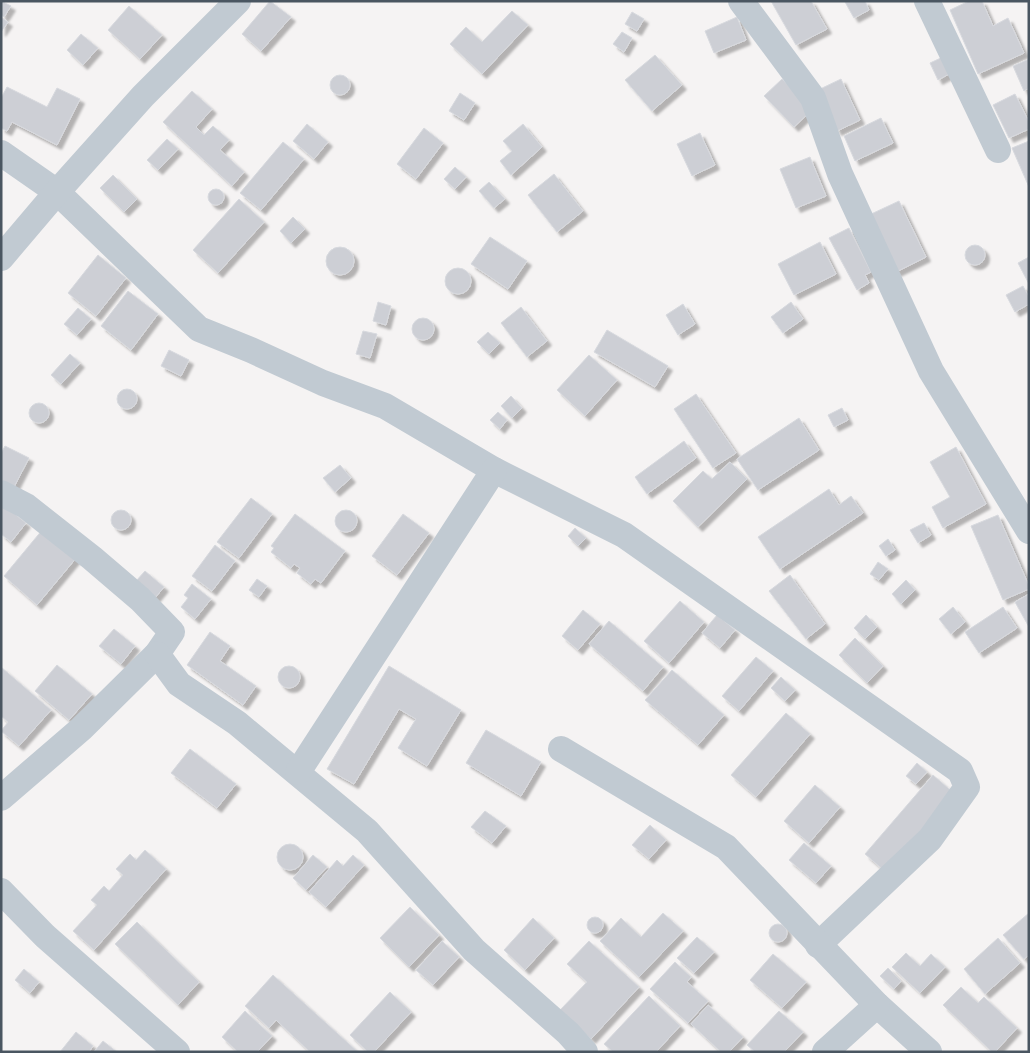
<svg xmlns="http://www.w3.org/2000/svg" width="1030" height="1053" font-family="Signika,sans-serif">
  <defs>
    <filter id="shadow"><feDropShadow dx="4.5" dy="4.5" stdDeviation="1" flood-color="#0004"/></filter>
  </defs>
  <rect width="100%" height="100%" fill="#f5f3f3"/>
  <g fill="#cdcfd5" stroke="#d7d9de" filter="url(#shadow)">
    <polygon points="1,1 11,6 4,17 1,15"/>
    <polygon points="270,1 291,17 261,51 242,34"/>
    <polygon points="771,1 811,1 827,29 796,45"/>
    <polygon points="865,1 869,10 854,18 845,2"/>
    <polygon points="969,1 982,1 993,26 1008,18 1024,53 978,74 950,10"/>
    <polygon points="129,6 162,35 140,59 108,30"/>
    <polygon points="512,11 528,25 482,74 450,44 466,27 482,42"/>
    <polygon points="632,12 644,19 637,31 625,24"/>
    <polygon points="1,17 8,22 1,32"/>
    <polygon points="737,17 746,40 714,53 705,31"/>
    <polygon points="622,32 632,38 624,52 613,44"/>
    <polygon points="81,34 98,48 83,65 67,50"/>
    <polygon points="655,55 682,85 652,111 625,80"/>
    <polygon points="945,56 953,72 938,80 930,63"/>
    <polygon points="1029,59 1029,88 1024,91 1013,66"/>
    <circle cx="340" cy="85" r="10"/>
    <polygon points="782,79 812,110 794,127 764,96"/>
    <polygon points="841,79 860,120 837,131 818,90"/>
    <polygon points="7,87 47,107 57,88 80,99 57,145 12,122 7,131 1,128 1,98"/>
    <polygon points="192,91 212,109 196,127 204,135 213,126 229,140 220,150 244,172 232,186 163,122"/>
    <polygon points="460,93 475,103 464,120 449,111"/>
    <polygon points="1015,94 1029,122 1029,129 1009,138 993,105"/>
    <polygon points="881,118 893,143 855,161 844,136"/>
    <polygon points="307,124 328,142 314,159 293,141"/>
    <polygon points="523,124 542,147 511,175 500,161 512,151 503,141"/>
    <polygon points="424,128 443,143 416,179 397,164"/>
    <polygon points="700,133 715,165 692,176 677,144"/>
    <polygon points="167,139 178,149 158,170 147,160"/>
    <polygon points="1029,141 1029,187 1012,148"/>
    <polygon points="283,142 304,159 261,210 240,193"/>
    <polygon points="810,157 826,196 796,208 780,169"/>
    <polygon points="455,167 466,177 455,189 444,179"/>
    <polygon points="554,174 583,211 557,232 528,195"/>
    <polygon points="113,175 137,199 124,212 100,188"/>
    <polygon points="489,182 505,199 494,208 479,191"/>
    <circle cx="216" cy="197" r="8"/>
    <polygon points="239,199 264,222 218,273 193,250"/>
    <polygon points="899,201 926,257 896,272 869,215"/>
    <polygon points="293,217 305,229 291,243 280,231"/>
    <polygon points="849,228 871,272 865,275 869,283 857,290 829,238"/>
    <polygon points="490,237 527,261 508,289 471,264"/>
    <polygon points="820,242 836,274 794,295 778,264"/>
    <circle cx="975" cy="255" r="10"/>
    <circle cx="340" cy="261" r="14"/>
    <polygon points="98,255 126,278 96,316 68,293"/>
    <polygon points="1029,257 1029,284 1018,263"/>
    <circle cx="458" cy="281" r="13"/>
    <polygon points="1023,286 1029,297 1029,304 1015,312 1006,295"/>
    <polygon points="128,291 158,314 131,350 101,326"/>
    <polygon points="378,302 391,306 386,325 373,321"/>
    <polygon points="791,302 803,319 783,333 771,317"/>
    <polygon points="683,304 695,324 678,335 666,315"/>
    <polygon points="521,307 547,341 527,357 501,323"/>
    <polygon points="78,308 91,319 77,335 64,324"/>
    <circle cx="423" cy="329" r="11"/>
    <polygon points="607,330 668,366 655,387 594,352"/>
    <polygon points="363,331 377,334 370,358 356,354"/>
    <polygon points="488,332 500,343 489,354 477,342"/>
    <polygon points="169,350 189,360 181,376 161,366"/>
    <polygon points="70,354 80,363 61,384 51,375"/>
    <polygon points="589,355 617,380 585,416 557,390"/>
    <circle cx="127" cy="399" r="10"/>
    <polygon points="696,394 736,453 713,468 674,409"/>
    <polygon points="511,396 522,408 512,418 501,406"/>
    <circle cx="39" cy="413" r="10"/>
    <polygon points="842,408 848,420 834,427 828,415"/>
    <polygon points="498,412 507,420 500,429 490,420"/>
    <polygon points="799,418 819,450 758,490 737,459"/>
    <polygon points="684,441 696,458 647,494 635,477"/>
    <polygon points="5,446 29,458 14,487 1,480 1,453"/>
    <polygon points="956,447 986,504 943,528 932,507 950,497 930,462"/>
    <polygon points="730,462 747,479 698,527 673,501 703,471 712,479"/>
    <polygon points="340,465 351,478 335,492 323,478"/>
    <polygon points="829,489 839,505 851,496 863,513 780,569 758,537"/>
    <polygon points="251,498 272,514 239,558 217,542"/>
    <polygon points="1,503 26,523 11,542 1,534"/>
    <circle cx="121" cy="520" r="10"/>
    <circle cx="346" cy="521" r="11"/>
    <polygon points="295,514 345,551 321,583 315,579 311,584 297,573 300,568 294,564 291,568 271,552 274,548 271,546"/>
    <polygon points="403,514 429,533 397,575 372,556"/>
    <polygon points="998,515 1029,586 1029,589 1003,600 971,526"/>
    <polygon points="924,523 931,535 918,543 910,530"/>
    <polygon points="575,528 586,538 578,546 568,536"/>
    <polygon points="43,529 77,557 37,605 4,576"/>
    <polygon points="888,539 895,550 886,556 879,546"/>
    <polygon points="215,545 235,561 212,591 192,576"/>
    <polygon points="878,562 888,569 879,580 870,574"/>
    <polygon points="145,571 164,587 155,598 136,581"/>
    <polygon points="790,575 825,624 806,639 769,591"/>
    <polygon points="257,579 267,586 259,597 249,590"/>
    <polygon points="906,580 915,590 901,604 892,594"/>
    <polygon points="192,584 211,599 195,619 181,607 188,598 184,595"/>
    <polygon points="1029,594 1029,627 1015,602"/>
    <polygon points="680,601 704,622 669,663 644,641"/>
    <polygon points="953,607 965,622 951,634 939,619"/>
    <polygon points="1003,607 1017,628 979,653 965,632"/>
    <polygon points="583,610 600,624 578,650 562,636"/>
    <polygon points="717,615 735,630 720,648 702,633"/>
    <polygon points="866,615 877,627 865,639 854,628"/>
    <polygon points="609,621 663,667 643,691 589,644"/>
    <polygon points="114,629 135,646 121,664 99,646"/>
    <polygon points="210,632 230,646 220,661 256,686 243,705 187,665"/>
    <polygon points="855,638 883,666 867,683 839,655"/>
    <polygon points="756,657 773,671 739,711 722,696"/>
    <polygon points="57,665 92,694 69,720 35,691"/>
    <polygon points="389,666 461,710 427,766 398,748 416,719 399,709 354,784 327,769"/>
    <circle cx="289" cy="677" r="11"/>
    <polygon points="1,667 51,710 19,746 1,731 8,722 1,716"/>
    <polygon points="672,670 724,715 698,745 645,700"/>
    <polygon points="781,677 795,690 785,701 771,688"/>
    <polygon points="786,713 810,734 756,797 731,775"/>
    <polygon points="486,730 541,762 521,796 466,763"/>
    <polygon points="190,749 236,784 217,808 171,773"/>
    <polygon points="917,763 927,772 916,784 906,776"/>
    <polygon points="933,775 955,794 887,873 865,854"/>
    <polygon points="815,785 840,807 809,843 784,821"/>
    <polygon points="485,811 506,826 492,843 471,827"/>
    <polygon points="650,825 666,840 649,859 632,845"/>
    <polygon points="804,843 831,866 816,883 789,860"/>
    <circle cx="290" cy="857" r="13"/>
    <polygon points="145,850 166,869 94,950 73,931 97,905 91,900 104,886 109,891 123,875 116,869 130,854 136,860"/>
    <polygon points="313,855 327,867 306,890 293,878"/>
    <polygon points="353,855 364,865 326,907 309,892 337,860 343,866"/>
    <polygon points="410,907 439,935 409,967 380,938"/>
    <polygon points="663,913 683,931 639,977 600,941 621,918 641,937"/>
    <polygon points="1029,913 1029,955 1024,959 1003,935"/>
    <circle cx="595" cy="925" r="8"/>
    <polygon points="533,918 554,938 525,970 504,950"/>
    <polygon points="137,922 199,982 178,1005 115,944"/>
    <circle cx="778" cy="933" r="9"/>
    <polygon points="697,937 714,952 694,973 677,958"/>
    <polygon points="998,938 1020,963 985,994 964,969"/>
    <polygon points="442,941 459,957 433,985 416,970"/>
    <polygon points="589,941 639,987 591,1039 560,1010 587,982 567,964"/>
    <polygon points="906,953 920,966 931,954 945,967 920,993 892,967"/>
    <polygon points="773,954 806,982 782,1008 750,980"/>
    <polygon points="675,962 691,977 687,982 708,1001 688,1023 650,989"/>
    <polygon points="888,968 901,981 894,989 880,976"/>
    <polygon points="24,969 39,982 30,993 15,980"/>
    <polygon points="273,975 358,1052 310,1052 276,1020 269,1028 245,1006"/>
    <polygon points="961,987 978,1003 984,997 1017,1028 995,1052 992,1052 943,1005"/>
    <polygon points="390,992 411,1012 374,1052 368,1052 350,1035"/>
    <polygon points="649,996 680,1026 656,1052 613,1052 604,1044"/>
    <polygon points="708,1005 743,1037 729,1052 721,1052 691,1024"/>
    <polygon points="245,1011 272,1036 257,1052 238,1052 222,1037"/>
    <polygon points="779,1011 803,1032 784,1052 755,1052 747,1045"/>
    <polygon points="76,1032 93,1046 89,1052 60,1052"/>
    <polygon points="103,1041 117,1052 94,1052"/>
  </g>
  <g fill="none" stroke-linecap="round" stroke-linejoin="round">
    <g stroke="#c1cad2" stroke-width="26">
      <polyline points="741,1 813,98 840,174 931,371 1029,531"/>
      <polyline points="927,1 998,150"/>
      <polyline points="1,153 57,192 199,329 251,350 323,383 385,406 494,470 624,535 960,771 967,787 930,839 818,945"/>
      <polyline points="1,258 57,192 143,96 238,1"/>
      <polyline points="1,493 26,506 92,558 140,599 172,632 157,654 81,729 1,798"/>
      <polyline points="157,654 179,684 237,723 367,831 474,950 568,1033 585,1052"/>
      <polyline points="561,749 726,847 877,1005 929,1052"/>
      <polyline points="298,772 494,470"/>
      <polyline points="1,891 45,936 177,1052"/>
      <polyline points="825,1052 877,1005"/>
    </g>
  </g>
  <rect width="1030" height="1053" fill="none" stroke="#4a5661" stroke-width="5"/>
</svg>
